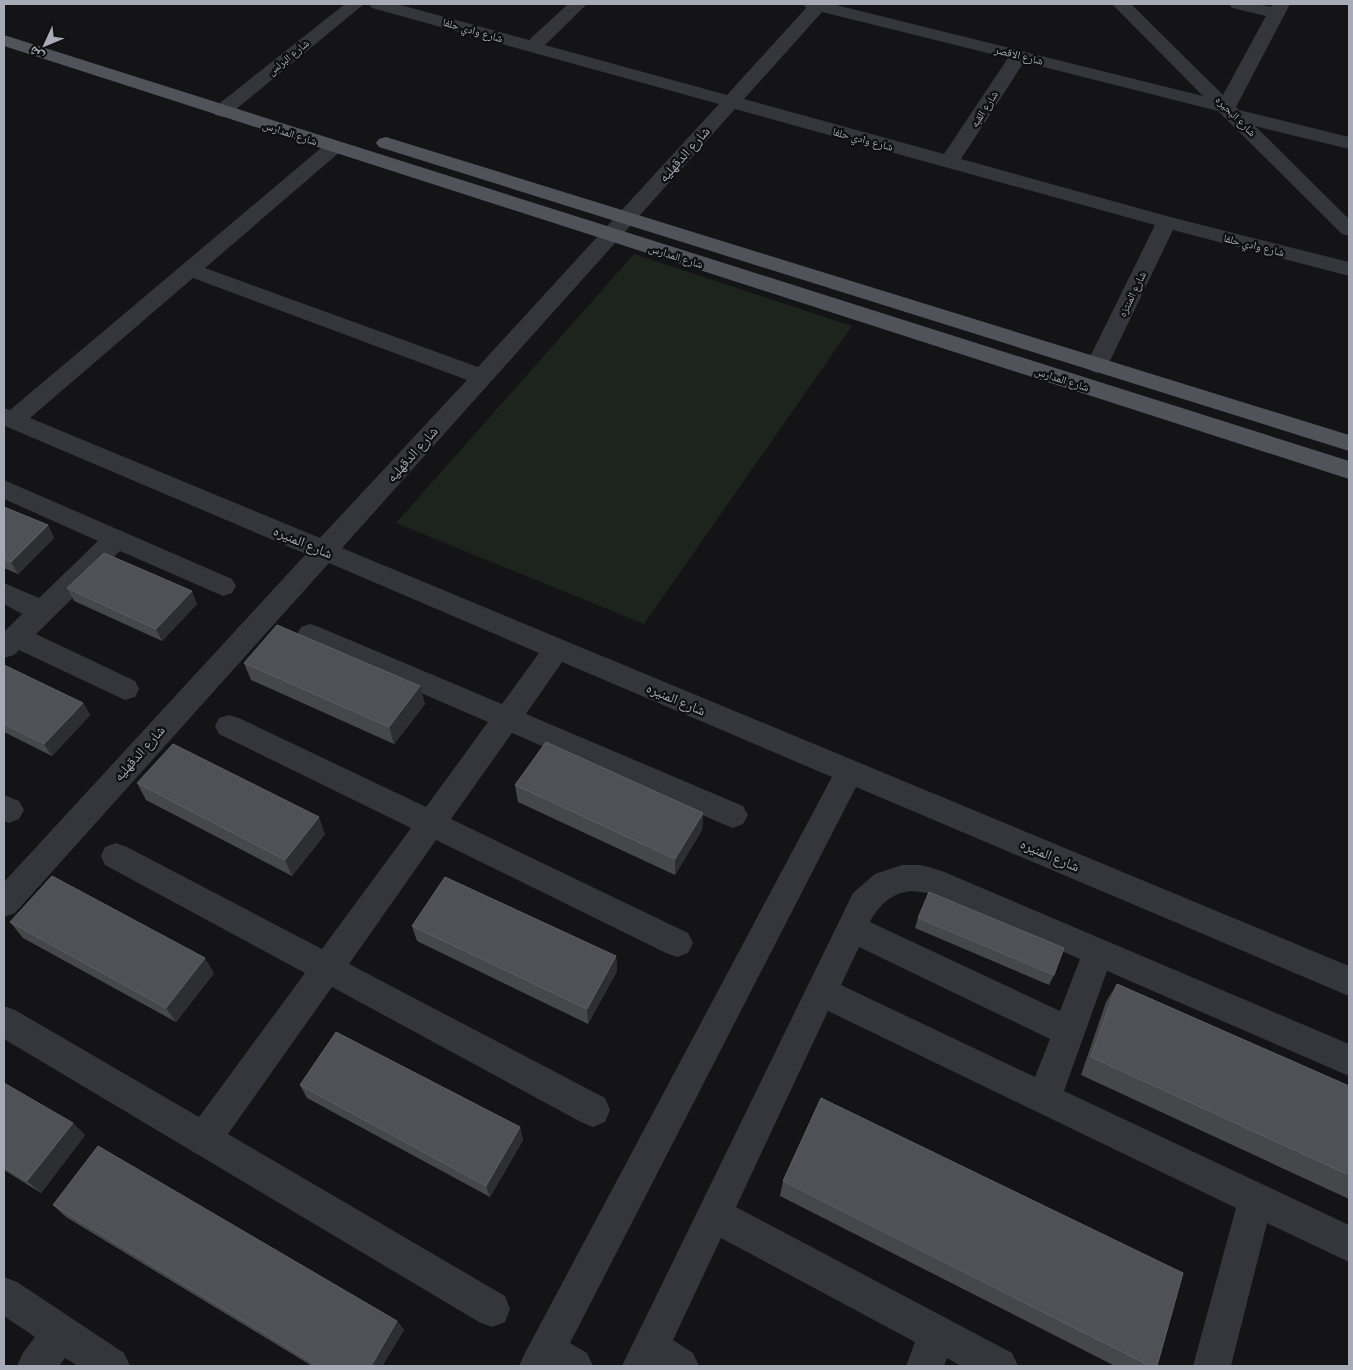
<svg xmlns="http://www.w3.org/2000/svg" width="1353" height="1370" font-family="'Public Sans','Noto Naskh Arabic',sans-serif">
  <rect width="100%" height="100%" fill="#141416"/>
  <polygon fill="#1c241d" points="634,254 852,326 644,624 396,523"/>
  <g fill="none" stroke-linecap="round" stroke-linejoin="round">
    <g fill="#35363b" fill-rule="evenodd">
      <polygon points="345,4 364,4 229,115 222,117 215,115 213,111 215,107"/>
      <path d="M369,4H397L529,40L568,4H587L545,45L727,95L806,8L803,4H832L1203,96L1112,4H1131L1223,95L1266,16L1232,8L1229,4H1259L1271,7L1272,4H1290L1236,107L1239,110L1349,137V149L1255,126L1349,219V236L1342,234L1218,111L1024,62L961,159L1174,218L1349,262V276L1173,230L1108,365L1105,370L1097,373L1089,370L1086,365L1155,225L735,109L342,548L1349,966V996L856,787L570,1343L587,1353L593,1366H519L525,1353L832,777L562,662L526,714L743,806L748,815L743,824L733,828L723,824L512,733L451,819L688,933L693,943L688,953L677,957L666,953L436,840L349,964L605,1098L610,1110L605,1122L593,1127L581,1122L332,987L228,1134L505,1296L510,1309L505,1322L492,1327L479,1322L4,1039V1006L15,1010L199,1117L305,973L105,865L101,856L105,847L116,843L127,847L322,949L411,828L219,734L215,726L219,718L229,715L239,718L426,807L488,722L301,641L297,634L301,627L310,624L319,627L502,704L539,653L329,563L15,913L4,917V882L306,554L5,426L4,408L10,410L327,143L334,141L341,143L344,147L341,151L205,268L478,367L719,104L372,8ZM822,12L1008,58L944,154L744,99ZM193,278L467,380L320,538L30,418Z"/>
      <polygon points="4,480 232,579 236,586 232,593 223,596 120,551 36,634 135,681 139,689 135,697 125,700 19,650 14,655 4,658 4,632 22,614 4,604 4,583 39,598 98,541 4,499"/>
      <polygon points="4,795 19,801 24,810 19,819 9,823 4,821"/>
      <path d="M902,865H921L942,871L1349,1044V1076L1107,971L1064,1091L1349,1225V1262L1267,1223L1231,1366H1193L1236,1208L828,1011L736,1207L1012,1353L1018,1366H961L947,1358L944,1366H906L915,1342L721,1238L673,1340L693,1353L699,1366H622L853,893L875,874ZM911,891L928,893L1080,959L1060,1011L870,922C879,905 891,893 911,891ZM859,947L1050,1039L1035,1077L841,985Z"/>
      <polygon points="4,1277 17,1282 124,1353 130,1366 78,1366 65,1358 59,1366 17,1366 23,1353 35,1337 4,1316"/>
    </g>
    <g fill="#51535b" fill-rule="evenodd">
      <polygon points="4,35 1349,461 1349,479 4,46"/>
      <polygon points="386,137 1349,435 1349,451 379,147 376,143 379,139"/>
    </g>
  </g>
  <g fill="#45474b">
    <polygon points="4,507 48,525 54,538 18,574 4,568"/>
    <polygon points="67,588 197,604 162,641 74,601"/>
    <polygon points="244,663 425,704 394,744 251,680"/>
    <polygon points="4,665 83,703 90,715 52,756 4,732"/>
    <polygon points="137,783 325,834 292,876 146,800"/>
    <polygon points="515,785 703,813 702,830 675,875 518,802"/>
    <polygon points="918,918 1054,975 1049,985 915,928"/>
    <polygon points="10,922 214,973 176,1022 23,938"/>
    <polygon points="412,926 616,956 617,971 588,1024 417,941"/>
    <polygon points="1117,984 1349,1086 1349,1199 1081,1075 1106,1002"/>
    <polygon points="4,1083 85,1135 41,1193 4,1170"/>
    <polygon points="300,1085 520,1127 523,1140 490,1197 307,1098"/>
    <polygon points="783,1181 1157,1366 1115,1366 780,1196"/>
    <polygon points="53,1205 397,1321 404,1330 382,1366 312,1366 66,1217"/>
  </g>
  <g fill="#2d2e31">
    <polygon points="48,525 54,538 18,574 11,562"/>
    <polygon points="192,591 197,604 162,641 156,629"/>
    <polygon points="420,686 425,704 394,744 389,727"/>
    <polygon points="83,703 90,715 52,756 44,744"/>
    <polygon points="703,813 702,830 675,875 675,859"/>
    <polygon points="319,817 325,834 292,876 285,860"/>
    <polygon points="616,956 617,971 588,1024 587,1009"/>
    <polygon points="205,958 214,973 176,1022 166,1008"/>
    <polygon points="73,1123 85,1135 41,1193 27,1181"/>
    <polygon points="520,1127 523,1140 490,1197 486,1186"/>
    <polygon points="397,1321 404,1330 382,1366 371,1366"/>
  </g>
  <g fill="#505157" stroke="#5d5f66">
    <polygon points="4,507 48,525 11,562 4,559"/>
    <polygon points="104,553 192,591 156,629 67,588"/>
    <polygon points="277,625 420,686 389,727 244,663"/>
    <polygon points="4,665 83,703 44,744 4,724"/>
    <polygon points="546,742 703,813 675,859 515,785"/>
    <polygon points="173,744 319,817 285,860 137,783"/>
    <polygon points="52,876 205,958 166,1008 10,922"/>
    <polygon points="445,877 616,956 587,1009 412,926"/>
    <polygon points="929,892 1064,948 1054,975 918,918"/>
    <polygon points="1117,984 1349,1086 1349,1175 1091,1057"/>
    <polygon points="336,1032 520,1127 486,1186 300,1085"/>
    <polygon points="4,1083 73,1123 27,1181 4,1167"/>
    <polygon points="821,1098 1183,1273 1157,1366 1150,1366 783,1181"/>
    <polygon points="98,1146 397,1321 371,1366 318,1366 53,1205"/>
  </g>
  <g text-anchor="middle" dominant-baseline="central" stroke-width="4.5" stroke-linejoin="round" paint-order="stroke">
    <g font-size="11" fill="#a6abb7" stroke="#0f0f11">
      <text transform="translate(473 30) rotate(16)">شارع وادي حلفا</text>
      <text transform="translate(1019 55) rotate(14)">شارع الاقصر</text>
      <text transform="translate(288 57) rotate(-39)">شارع البرلس</text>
      <text transform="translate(984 109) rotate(-57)">شارع القبه</text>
      <text transform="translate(1236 116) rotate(45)">شارع البحيره</text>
      <text transform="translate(290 133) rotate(18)">شارع المدارس</text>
      <text transform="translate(863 139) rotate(15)">شارع وادي حلفا</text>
      <text transform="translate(1254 245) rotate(14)">شارع وادي حلفا</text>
      <text transform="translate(676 256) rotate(18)">شارع المدارس</text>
      <text transform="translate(1132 294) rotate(-64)">شارع المنتزه</text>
      <text transform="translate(1062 379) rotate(18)">شارع المدارس</text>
    </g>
    <g font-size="14" fill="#a6abb7" stroke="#0f0f11">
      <text transform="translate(684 154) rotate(-48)">شارع الدقهليه</text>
      <text transform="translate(412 454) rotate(-48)">شارع الدقهليه</text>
      <text transform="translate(303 542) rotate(23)">شارع المنيره</text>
      <text transform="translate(676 699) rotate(23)">شارع المنيره</text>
      <text transform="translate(139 753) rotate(-48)">شارع الدقهليه</text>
      <text transform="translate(1050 855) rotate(23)">شارع المنيره</text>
    </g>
  </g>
  <rect width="1353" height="1370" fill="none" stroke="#a6abb7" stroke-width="10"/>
  <g transform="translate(45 45) rotate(226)" stroke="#0f0f11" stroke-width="4" paint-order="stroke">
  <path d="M0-4L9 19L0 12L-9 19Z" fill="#a6abb7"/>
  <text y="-8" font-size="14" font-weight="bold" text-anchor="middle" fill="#a6abb7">ش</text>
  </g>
</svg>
